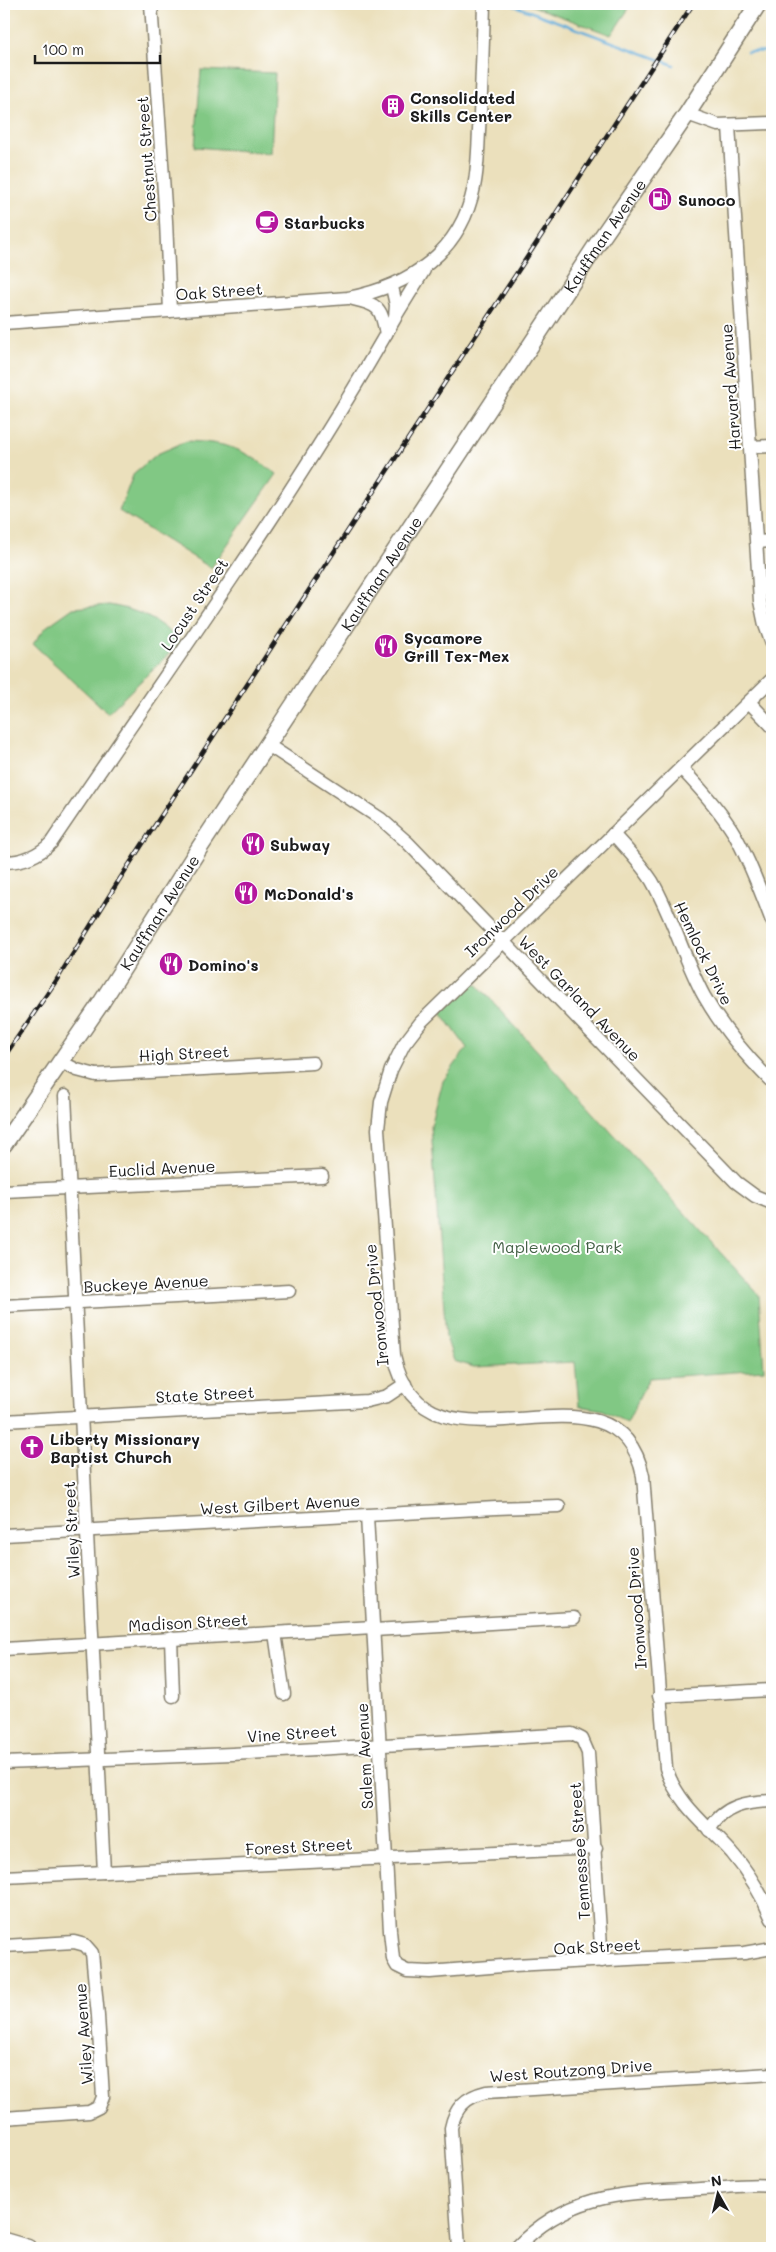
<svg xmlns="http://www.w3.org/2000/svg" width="776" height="2252" font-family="Mali,sans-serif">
  <rect width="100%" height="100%" fill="#fff"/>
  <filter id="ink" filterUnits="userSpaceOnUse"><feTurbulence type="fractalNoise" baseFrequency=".02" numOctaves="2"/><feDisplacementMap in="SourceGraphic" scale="10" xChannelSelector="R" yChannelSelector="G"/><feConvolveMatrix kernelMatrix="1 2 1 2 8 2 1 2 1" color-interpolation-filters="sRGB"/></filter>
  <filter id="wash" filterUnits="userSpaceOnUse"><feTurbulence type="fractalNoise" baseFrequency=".0096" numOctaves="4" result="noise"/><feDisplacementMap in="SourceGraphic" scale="20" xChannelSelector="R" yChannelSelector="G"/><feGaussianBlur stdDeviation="1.12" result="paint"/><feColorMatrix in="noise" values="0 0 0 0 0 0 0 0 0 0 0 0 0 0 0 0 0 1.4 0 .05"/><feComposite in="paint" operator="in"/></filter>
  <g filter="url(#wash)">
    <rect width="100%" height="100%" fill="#ebe0bc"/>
    <g fill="#81c884" stroke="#4e7250">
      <polygon points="527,4 632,4 611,35"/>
      <polygon points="201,70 275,73 271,153 195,147"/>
      <path d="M187,441C231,443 242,449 277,474L211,568L119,511L134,473L157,454Z"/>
      <path d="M109,605C142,611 156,619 181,642L108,713L33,644L46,627L73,608Z"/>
      <polygon points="474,981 759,1295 764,1370 649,1378 627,1423 603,1410 579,1406 575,1362 474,1367 454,1361 446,1337 431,1126 443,1081 467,1048 441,1012"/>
    </g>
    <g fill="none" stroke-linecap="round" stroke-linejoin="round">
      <g stroke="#60abd8" stroke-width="2.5">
        <polyline points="510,4 674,65"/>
        <polyline points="747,52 772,51"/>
      </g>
    </g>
  </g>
  <g filter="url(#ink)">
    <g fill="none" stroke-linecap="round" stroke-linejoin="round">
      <g stroke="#847e6c" stroke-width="15">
        <g id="minor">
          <polyline points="151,4 166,221 170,311"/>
          <polyline points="687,114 718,125 772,123"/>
          <polyline points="729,126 760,601 765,625 772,644"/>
          <path d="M353,299C379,305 381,307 386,334"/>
          <polyline points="395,317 424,270"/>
          <path d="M4,323L348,298C410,286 461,252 474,187C479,163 478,138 480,114C482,77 483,41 484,4"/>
          <polyline points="751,447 772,446"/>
          <polyline points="757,542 772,541"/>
          <path d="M772,679L421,1022L404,1044L391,1070L381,1102L378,1129L394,1355C424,1497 616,1343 643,1476L666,1768C677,1804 708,1826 732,1853C749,1873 762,1895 772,1919"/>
          <polyline points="749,702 772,726"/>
          <polyline points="268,745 381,819 407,842 736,1182 755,1196 772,1203"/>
          <path d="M681,768C701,789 720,810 735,835C750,862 761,892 772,921"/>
          <path d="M613,834C627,849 641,864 652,881C673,918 684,959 704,996C722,1028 746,1056 772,1082"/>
          <path d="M4,862C23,862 38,856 51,843C168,670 292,500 395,318L396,305L392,287"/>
          <polyline points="59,1061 77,1070 96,1075 313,1063"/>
          <polyline points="65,1096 104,1872"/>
          <polyline points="4,1191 322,1176"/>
          <polyline points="4,1306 289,1291"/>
          <polyline points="4,1421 367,1401 387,1396 405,1384"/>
          <polyline points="367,1516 390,1931 393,1959 397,1966 407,1971 430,1972 514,1965 744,1953 772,1948"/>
          <polyline points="4,1535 496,1508 559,1506"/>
          <polyline points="374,1630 574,1618"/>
          <polyline points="275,1633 284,1694"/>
          <polyline points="171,1638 173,1696"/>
          <polyline points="4,1649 373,1627"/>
          <polyline points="659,1696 772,1690"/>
          <polyline points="4,1763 232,1754 572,1734 582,1739 588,1753 602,1961"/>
          <path d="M709,1830C724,1805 746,1802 772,1801"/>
          <polyline points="4,1877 596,1848"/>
          <polyline points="4,1946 74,1942 85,1945 92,1953 98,2016 103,2097 99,2107 89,2112 4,2118"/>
          <path d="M459,2248L451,2128C455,2108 465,2097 486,2092L772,2074"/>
          <path d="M516,2248C570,2191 627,2193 700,2189C723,2188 749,2183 772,2186"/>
        </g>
      </g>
      <g stroke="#847e6c" stroke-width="19">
        <g id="major">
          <path id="s1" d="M4,1144L101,1003L200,847L600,240L687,114L758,4"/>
          <polyline points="4,2241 28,2248"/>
        </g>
      </g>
      <use href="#minor" stroke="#fff" stroke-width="12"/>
      <use href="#major" stroke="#fff" stroke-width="16"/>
      <g stroke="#1c1c1c" stroke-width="4.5">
        <polyline id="rail" points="4,1057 56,981 121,877 693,4"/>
      </g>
      <use href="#rail" stroke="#fff" stroke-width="2.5" stroke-dasharray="8" stroke-linecap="butt"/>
    </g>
  </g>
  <defs>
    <g id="building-disc" transform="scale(1.25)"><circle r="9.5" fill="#b5179e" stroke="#fff"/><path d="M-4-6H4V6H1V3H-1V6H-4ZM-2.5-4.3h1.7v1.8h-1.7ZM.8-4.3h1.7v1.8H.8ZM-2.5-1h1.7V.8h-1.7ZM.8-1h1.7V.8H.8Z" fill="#fff"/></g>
    <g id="fuel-disc" transform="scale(1.25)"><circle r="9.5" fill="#b5179e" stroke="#fff"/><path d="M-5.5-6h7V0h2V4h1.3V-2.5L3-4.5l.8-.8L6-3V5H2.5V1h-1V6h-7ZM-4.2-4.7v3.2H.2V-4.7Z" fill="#fff"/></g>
    <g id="cafe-disc" transform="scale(1.25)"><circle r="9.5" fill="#b5179e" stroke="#fff"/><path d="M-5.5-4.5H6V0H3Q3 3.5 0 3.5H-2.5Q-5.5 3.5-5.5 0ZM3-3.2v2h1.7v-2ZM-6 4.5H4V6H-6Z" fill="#fff"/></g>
    <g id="restaurant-disc" transform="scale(1.25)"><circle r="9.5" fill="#b5179e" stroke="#fff"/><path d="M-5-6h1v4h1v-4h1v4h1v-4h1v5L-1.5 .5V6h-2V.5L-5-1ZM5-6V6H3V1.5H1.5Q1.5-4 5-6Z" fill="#fff"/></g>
    <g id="church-disc" transform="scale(1.25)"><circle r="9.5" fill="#b5179e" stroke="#fff"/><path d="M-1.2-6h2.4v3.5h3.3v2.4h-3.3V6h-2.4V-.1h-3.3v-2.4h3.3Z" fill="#fff"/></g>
  </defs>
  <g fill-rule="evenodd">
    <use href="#building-disc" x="393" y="106"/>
    <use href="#fuel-disc" x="660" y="199"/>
    <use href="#cafe-disc" x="267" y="222"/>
    <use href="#restaurant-disc" x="386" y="646"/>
    <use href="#restaurant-disc" x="253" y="844"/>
    <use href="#restaurant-disc" x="246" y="893"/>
    <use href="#restaurant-disc" x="171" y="964"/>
    <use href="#church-disc" x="32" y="1447"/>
  </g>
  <g text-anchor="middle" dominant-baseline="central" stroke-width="4" stroke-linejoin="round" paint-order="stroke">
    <g font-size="16" font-weight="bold" fill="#1c1c1c" stroke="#fff" text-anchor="start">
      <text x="410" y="97">Consolidated<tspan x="410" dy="18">Skills Center</tspan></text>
      <text x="678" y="199">Sunoco</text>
      <text x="284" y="222">Starbucks</text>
      <text x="404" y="637">Sycamore<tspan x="404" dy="18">Grill Tex-Mex</tspan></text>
      <text x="270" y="844">Subway</text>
      <text x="264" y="893">McDonald's</text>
      <text x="188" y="964">Domino's</text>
      <text x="50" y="1438">Liberty Missionary<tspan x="50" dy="18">Baptist Church</tspan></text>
    </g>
    <g font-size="16" fill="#1c1c1c" stroke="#fff">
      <text transform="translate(146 159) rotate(-94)">Chestnut Street</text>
      <text stroke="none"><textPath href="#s1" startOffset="1089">Kauffman Avenue</textPath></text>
      <text transform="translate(219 291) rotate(-4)">Oak Street</text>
      <text transform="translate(730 387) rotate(-94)">Harvard Avenue</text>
      <text stroke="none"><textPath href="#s1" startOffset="684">Kauffman Avenue</textPath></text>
      <text transform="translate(194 604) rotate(-56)">Locust Street</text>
      <text transform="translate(511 911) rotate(-44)">Ironwood Drive</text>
      <text stroke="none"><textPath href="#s1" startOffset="279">Kauffman Avenue</textPath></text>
      <text transform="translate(704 953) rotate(64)">Hemlock Drive</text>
      <text transform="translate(580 998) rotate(46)">West Garland Avenue</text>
      <text transform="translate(184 1053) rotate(-3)">High Street</text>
      <text transform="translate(162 1168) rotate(-3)">Euclid Avenue</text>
      <text transform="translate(146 1283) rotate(-3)">Buckeye Avenue</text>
      <text transform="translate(376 1305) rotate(-96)">Ironwood Drive</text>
      <text transform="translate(205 1394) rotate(-3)">State Street</text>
      <text transform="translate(280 1504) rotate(-3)">West Gilbert Avenue</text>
      <text transform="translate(71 1530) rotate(-93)">Wiley Street</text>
      <text transform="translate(636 1608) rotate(-94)">Ironwood Drive</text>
      <text transform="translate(188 1622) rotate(-3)">Madison Street</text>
      <text transform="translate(292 1733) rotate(-4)">Vine Street</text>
      <text transform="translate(364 1756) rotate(-93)">Salem Avenue</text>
      <text transform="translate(299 1846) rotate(-3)">Forest Street</text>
      <text transform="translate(579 1851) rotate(-94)">Tennessee Street</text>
      <text transform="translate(597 1946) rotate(-3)">Oak Street</text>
      <text transform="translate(83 2034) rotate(-94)">Wiley Avenue</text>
      <text transform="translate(571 2070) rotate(-4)">West Routzong Drive</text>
    </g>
    <g font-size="16" fill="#446146" stroke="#fff">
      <text x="557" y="1246">Maplewood Park</text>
    </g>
  </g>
  <rect width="776" height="2252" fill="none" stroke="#fff" stroke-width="20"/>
  <g transform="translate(718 2194) rotate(352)" stroke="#ffffff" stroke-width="4" paint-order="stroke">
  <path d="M0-4L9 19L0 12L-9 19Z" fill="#1c1c1c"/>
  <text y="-8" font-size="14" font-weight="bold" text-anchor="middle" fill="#1c1c1c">N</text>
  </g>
  <path d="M35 55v8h125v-8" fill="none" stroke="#1c1c1c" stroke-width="2.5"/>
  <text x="42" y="55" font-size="15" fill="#1c1c1c" stroke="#ffffff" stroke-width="4" paint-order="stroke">100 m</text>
</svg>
